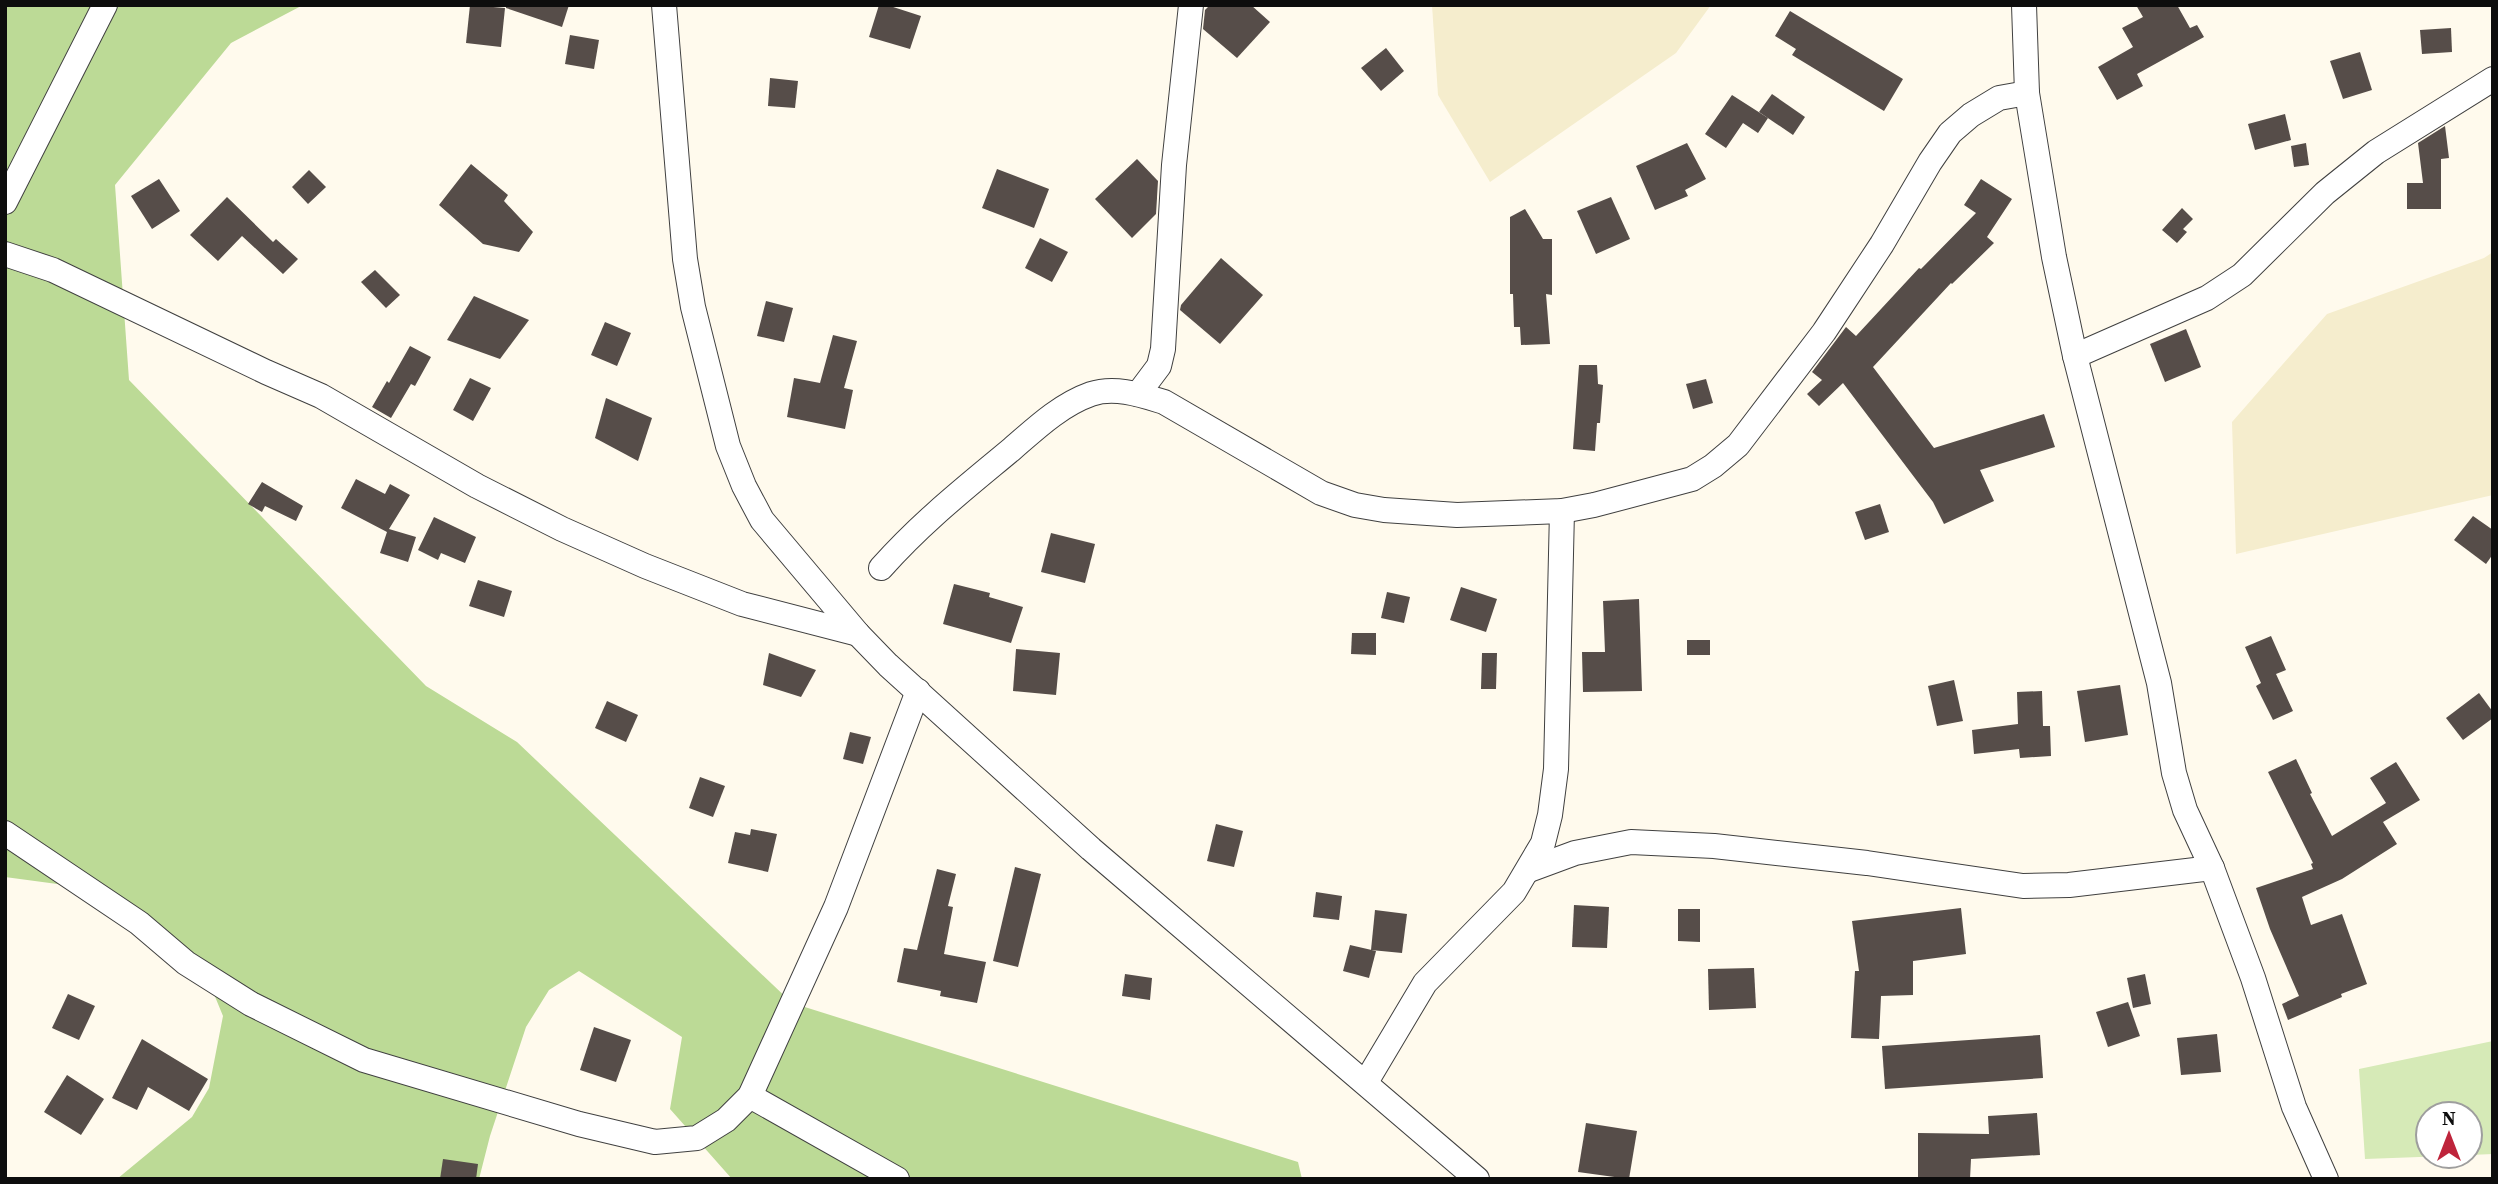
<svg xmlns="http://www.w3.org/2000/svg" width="2498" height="1184" font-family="'Source Serif 4',serif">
  <rect width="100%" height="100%" fill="#fffaed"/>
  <g fill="#f5edcd">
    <polygon points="1432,5 1711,5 1676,53 1490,182 1438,95"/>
    <polygon points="2493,252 2493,495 2236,554 2232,422 2327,314 2484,258"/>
  </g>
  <polygon fill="#d6eab7" points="2493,1041 2493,1154 2470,1155 2470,1114 2428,1114 2428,1156 2447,1156 2365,1159 2359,1069"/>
  <polygon fill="#bcda96" points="5,5 303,5 231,43 115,185 129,380 426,686 517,742 792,1003 1298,1162 1302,1179 732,1179 670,1109 682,1037 579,971 549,990 526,1027 490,1136 479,1179 117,1179 192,1117 209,1088 223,1016 209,982 87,888 5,877"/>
  <g fill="#564d49">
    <polygon points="470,5 505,8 501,47 466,43"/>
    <polygon points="506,5 569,5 562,27 506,8"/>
    <polygon points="879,5 887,5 921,16 910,49 869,37"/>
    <polygon points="1210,5 1251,5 1270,22 1237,58 1203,29 1205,10"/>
    <polygon points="2136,5 2177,5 2190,28 2197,25 2204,37 2137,74 2143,86 2117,100 2098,67 2133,47 2122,28 2143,17"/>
    <polygon points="1790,11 1903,79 1884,111 1792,55 1796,49 1775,36"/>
    <polygon points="2451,28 2452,52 2422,54 2420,30"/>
    <polygon points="570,35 599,40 594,69 565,64"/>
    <polygon points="1386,48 1404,71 1381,91 1361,68"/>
    <polygon points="2360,52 2372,90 2343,99 2330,61"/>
    <polygon points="770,78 798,81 795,108 768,106"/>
    <polygon points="1772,94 1805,117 1793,135 1759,112"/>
    <polygon points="1732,95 1768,118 1758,133 1743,123 1726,148 1705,134"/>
    <polygon points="2285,114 2291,140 2255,150 2248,124"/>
    <polygon points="2445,126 2449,158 2441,159 2441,209 2407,209 2407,183 2423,183 2418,143"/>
    <polygon points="1687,143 1706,179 1685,190 1688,196 1655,210 1636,166"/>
    <polygon points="2306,143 2309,165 2294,167 2291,146"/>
    <polygon points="1137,159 1158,181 1156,214 1132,238 1095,199"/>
    <polygon points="471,164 508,195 504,201 533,232 519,252 483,244 439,205"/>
    <polygon points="997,169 1049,189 1034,228 982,208"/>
    <polygon points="309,170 326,187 308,204 292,187"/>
    <polygon points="159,179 180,211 152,229 131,196"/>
    <polygon points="1981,179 2012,199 1987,237 1994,243 1952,284 1951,283 1873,367 1934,448 2044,414 2055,447 1980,470 1994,501 1944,524 1933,502 1843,383 1819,406 1807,394 1822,380 1812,372 1846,327 1856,336 1919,268 1921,269 1976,213 1964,205"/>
    <polygon points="227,197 273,242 276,239 298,259 283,274 242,236 218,261 190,235"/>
    <polygon points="1611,197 1630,239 1596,254 1577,211"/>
    <polygon points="2182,208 2193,219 2183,229 2187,232 2177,243 2162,230"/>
    <polygon points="1525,209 1543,239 1552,239 1552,295 1546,294 1550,344 1521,345 1520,327 1514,327 1513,294 1510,294 1510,217"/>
    <polygon points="1040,238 1068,252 1052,282 1025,268"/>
    <polygon points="1221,258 1263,295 1220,344 1180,310 1181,305"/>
    <polygon points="375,270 400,295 386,308 361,282"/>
    <polygon points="474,296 529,320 500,359 447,340"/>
    <polygon points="766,301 793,308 784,342 757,336"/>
    <polygon points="605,322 631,333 617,366 591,355"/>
    <polygon points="2186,329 2201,367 2165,382 2150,344"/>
    <polygon points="833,335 857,341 844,388 853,390 845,429 787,417 794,378 820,383"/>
    <polygon points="410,346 431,357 415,386 411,384 391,418 372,407 387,381 389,383"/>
    <polygon points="1579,365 1597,365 1598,384 1603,385 1600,423 1597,423 1595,451 1573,449"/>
    <polygon points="470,378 491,388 473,421 453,410"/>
    <polygon points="1706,379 1713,403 1693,409 1686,384"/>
    <polygon points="606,398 652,418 638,461 595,438"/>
    <polygon points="356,479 385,494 390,484 410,495 389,529 416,537 408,562 380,553 387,532 341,508"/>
    <polygon points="262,482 303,506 296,521 265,506 262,512 248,504"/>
    <polygon points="1880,504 1889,532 1865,540 1855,512"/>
    <polygon points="2473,516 2493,530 2493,554 2486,564 2454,540"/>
    <polygon points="434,517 476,537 465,563 441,553 438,560 418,550"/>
    <polygon points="1051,533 1095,544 1085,583 1041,572"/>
    <polygon points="478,580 512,591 504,617 469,606"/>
    <polygon points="954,584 990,593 989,597 1023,607 1011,643 943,624"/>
    <polygon points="1461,587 1497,599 1486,632 1450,620"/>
    <polygon points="1387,592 1410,597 1404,623 1381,618"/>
    <polygon points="1639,599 1642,691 1583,692 1582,652 1605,652 1603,601"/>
    <polygon points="1352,633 1376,633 1376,655 1351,654"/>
    <polygon points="2271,636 2286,670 2276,674 2293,711 2273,720 2256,686 2261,683 2245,647"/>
    <rect x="1687" y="640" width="23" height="15"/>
    <polygon points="1016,649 1060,653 1056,695 1013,691"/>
    <polygon points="769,653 816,670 801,697 763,685"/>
    <polygon points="1482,653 1497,653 1496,689 1481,689"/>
    <polygon points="1954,680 1963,721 1937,726 1928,686"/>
    <polygon points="2120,685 2128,735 2085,742 2077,691"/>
    <polygon points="2042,691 2043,726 2050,726 2051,756 2020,758 2019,749 1974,754 1972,730 2018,724 2017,692"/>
    <polygon points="2479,693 2493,712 2493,718 2463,740 2446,718"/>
    <polygon points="607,701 638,715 626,742 595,728"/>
    <polygon points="850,732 871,737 863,764 843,759"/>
    <polygon points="2296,759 2312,793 2310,794 2332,836 2386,803 2370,778 2396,762 2420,800 2383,822 2397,844 2342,879 2302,897 2311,925 2342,914 2367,984 2341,994 2342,997 2288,1020 2282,1004 2299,996 2270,929 2256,888 2313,869 2311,864 2313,863 2268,772"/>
    <polygon points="700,777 725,786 713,817 689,808"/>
    <polygon points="1216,824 1243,831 1234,867 1207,861"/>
    <polygon points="751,829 777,834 768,872 728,863 735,832 750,835"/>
    <polygon points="1015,867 1041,874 1018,967 993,961"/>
    <polygon points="937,869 956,874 948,906 953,907 944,954 986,962 977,1003 940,996 941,991 897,982 904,948 917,950"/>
    <polygon points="1316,892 1342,896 1339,920 1313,917"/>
    <polygon points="1574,905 1609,907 1607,948 1572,947"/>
    <polygon points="1961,908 1966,954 1913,961 1913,995 1881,996 1879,1039 1851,1038 1855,971 1859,971 1852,921"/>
    <polygon points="1678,909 1700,909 1700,942 1678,941"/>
    <polygon points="1375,910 1407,914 1402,953 1371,950"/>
    <polygon points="1350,945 1376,951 1369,978 1343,971"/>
    <polygon points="1754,968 1756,1008 1709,1010 1708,969"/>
    <polygon points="1125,974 1152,978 1150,1000 1122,996"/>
    <polygon points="2145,974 2151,1004 2133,1008 2127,978"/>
    <polygon points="68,994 95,1006 79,1040 52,1028"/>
    <polygon points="2128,1002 2140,1036 2108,1047 2096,1012"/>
    <polygon points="594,1027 631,1040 616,1082 580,1070"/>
    <polygon points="2217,1034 2221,1072 2181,1075 2177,1038"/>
    <polygon points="2040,1035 2043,1078 1885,1089 1882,1046"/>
    <polygon points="142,1039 208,1079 189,1111 148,1087 137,1110 112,1098"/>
    <polygon points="67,1075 104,1099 81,1135 44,1112"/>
    <polygon points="2037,1113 2040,1155 1971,1159 1970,1179 1918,1179 1918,1133 1989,1134 1988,1116"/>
    <polygon points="1586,1123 1637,1131 1629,1179 1578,1172"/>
    <polygon points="443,1159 478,1164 476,1179 440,1179"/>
  </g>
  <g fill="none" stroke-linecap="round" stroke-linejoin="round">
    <g stroke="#404040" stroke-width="26">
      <g id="minor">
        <polyline points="664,5 685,259 693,307 728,446 744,486 762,520 858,634 888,665 1091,849 1477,1179"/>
        <polyline points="2024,5 2027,93 2054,257 2075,356 2159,683 2174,773 2185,810 2212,868 2253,978 2294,1107 2326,1179"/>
        <polyline points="5,202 105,5"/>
        <polyline points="5,254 53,270 266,372 321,396 477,486 562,529 645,566 742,604 858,634"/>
        <polyline points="2075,356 2207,298 2242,275 2325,193 2376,152 2493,79"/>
        <polyline points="1138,394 1159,366 1163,349 1174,165 1191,5"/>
        <path d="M881,568C923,521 964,489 1012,449C1035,429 1060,405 1091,394C1115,386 1141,395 1164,402L1321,493L1355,505L1384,510L1457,515L1562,511L1594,505L1692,479L1713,466L1738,445L1824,332L1882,244L1930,162L1950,133L1971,115L1999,98L2027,93"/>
        <polyline points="5,833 139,923 186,963 251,1004 364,1060 579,1124 655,1142 697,1138 726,1120 750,1096 836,907 918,691"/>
        <polyline points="1529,870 1575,853 1631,842 1714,846 1867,863 2023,886 2069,885 2212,868"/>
        <polyline points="1366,1082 1425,983 1514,892 1543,843 1550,815 1556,769 1562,511"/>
        <polyline points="750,1096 897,1179"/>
      </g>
    </g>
    <use href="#minor" stroke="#fff" stroke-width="24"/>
  </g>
  <rect width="2498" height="1184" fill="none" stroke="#0d0d0d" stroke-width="14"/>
  <g transform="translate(2449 1135)"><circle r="33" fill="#ffffff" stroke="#9e9e9e" stroke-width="2"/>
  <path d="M0-5L12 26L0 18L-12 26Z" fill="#be243b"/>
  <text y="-10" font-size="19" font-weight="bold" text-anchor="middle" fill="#0d0d0d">N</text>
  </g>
</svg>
